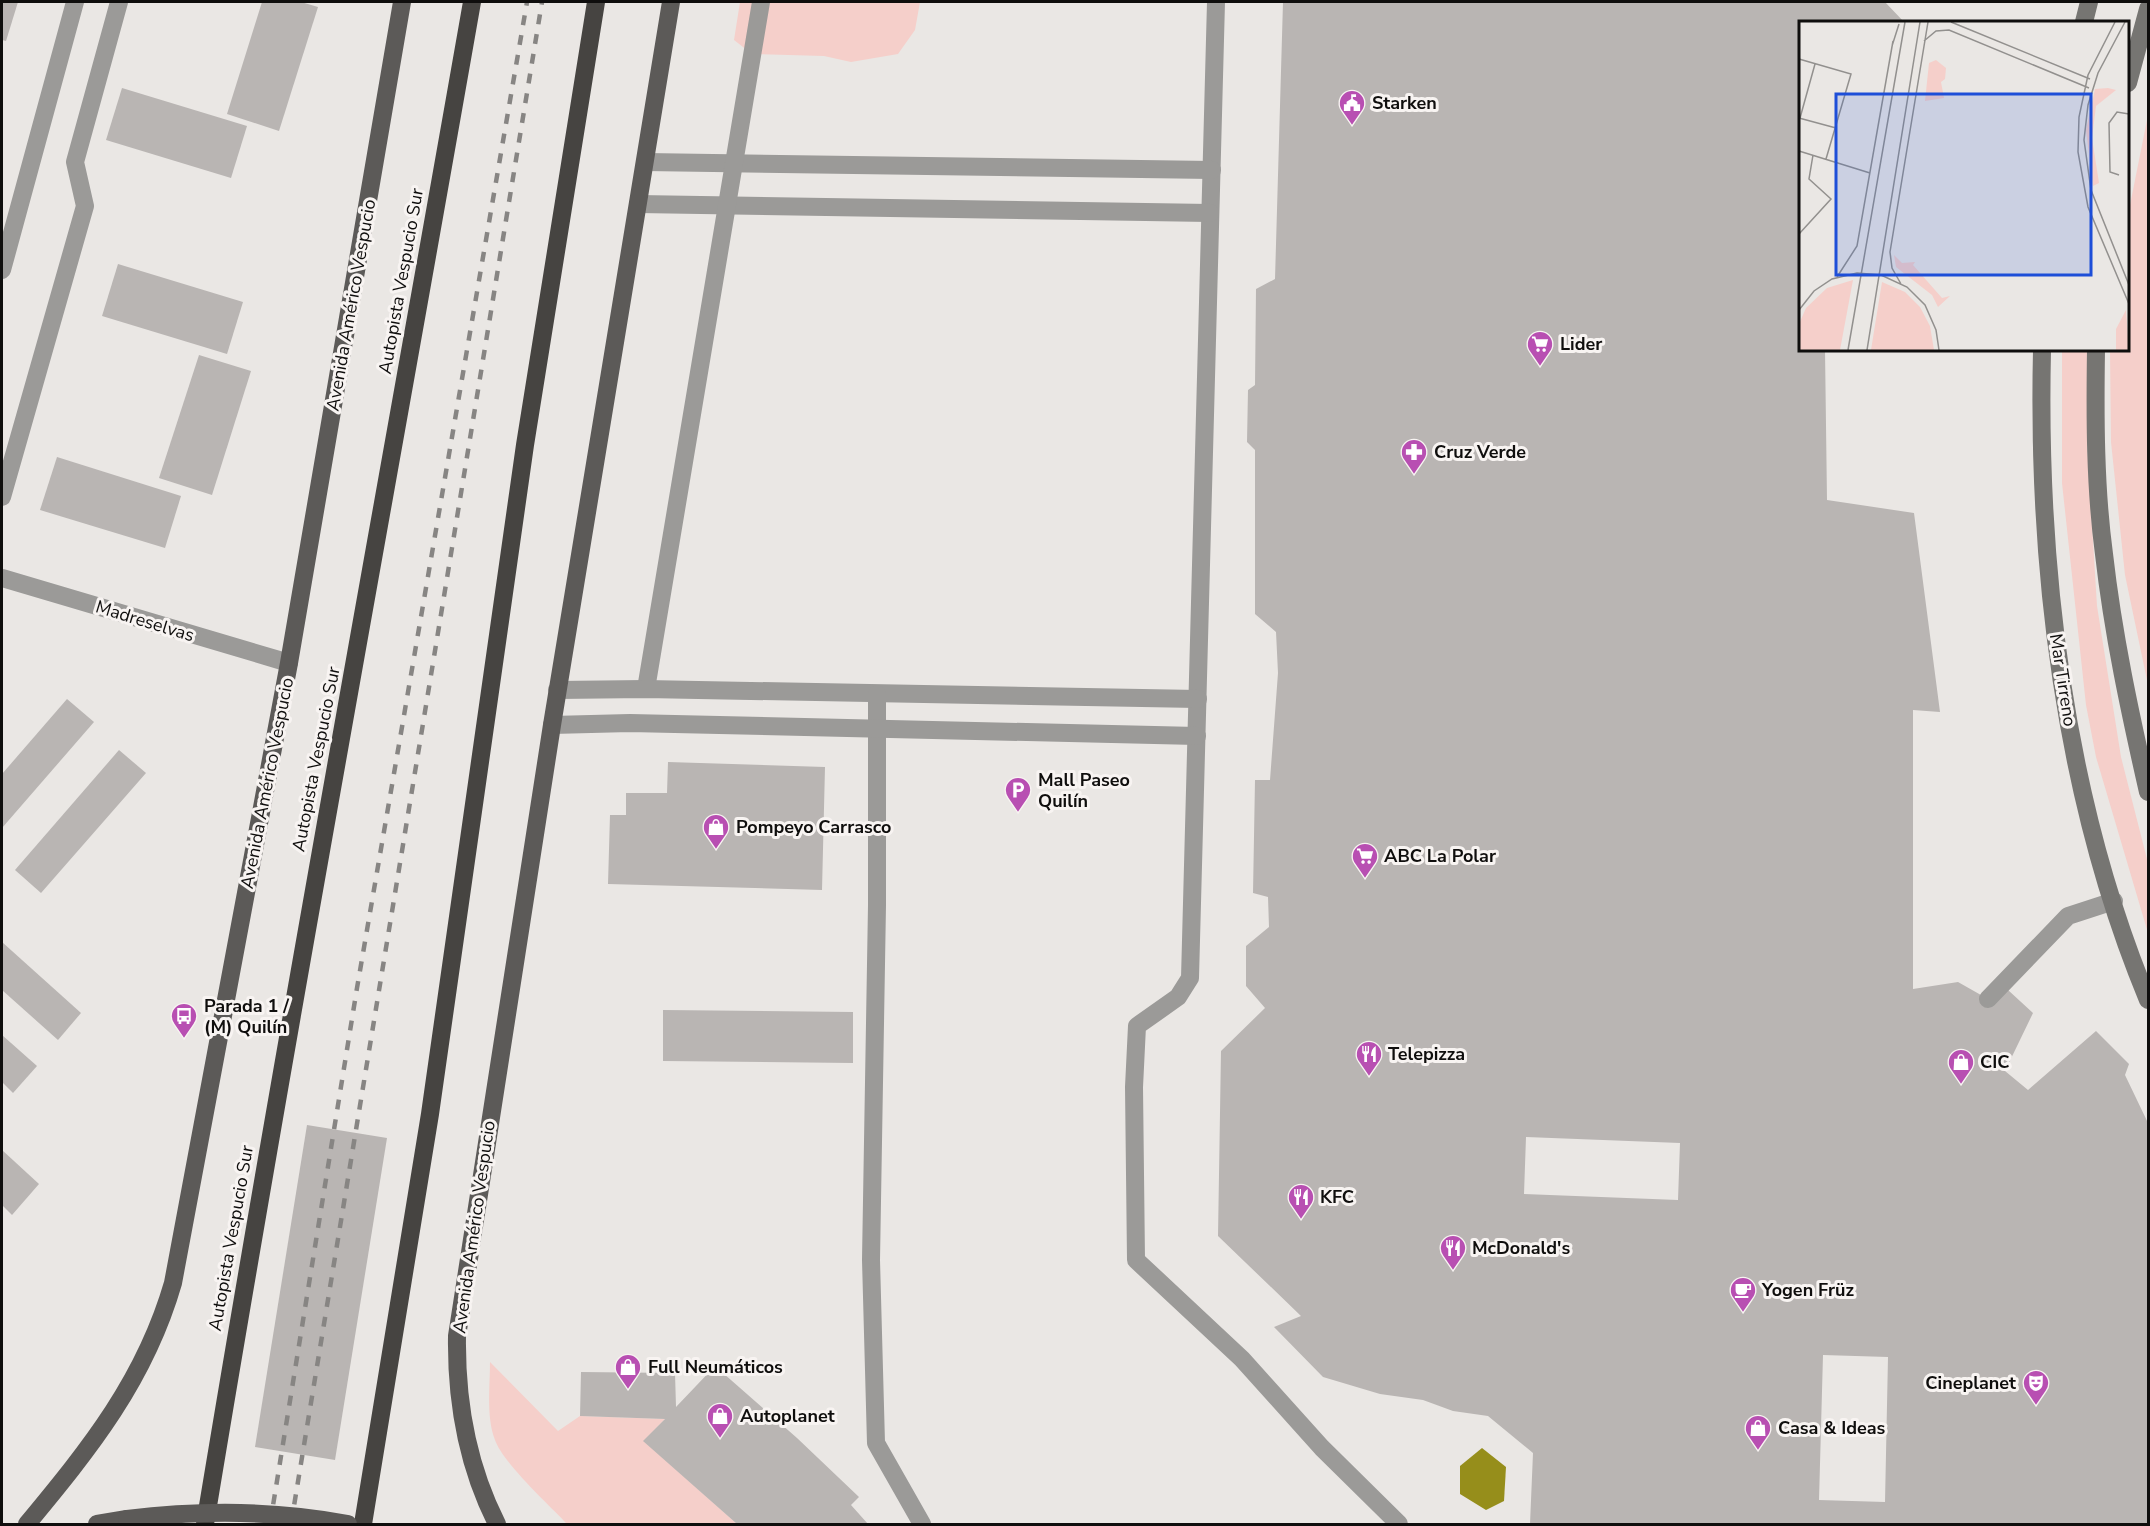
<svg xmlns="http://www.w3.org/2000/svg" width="2150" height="1526" font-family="'Nunito Sans',sans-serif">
  <rect width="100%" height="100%" fill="#eae7e4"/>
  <g fill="#f5cfca">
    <polygon points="740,2 920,2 915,30 898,54 851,62 824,56 752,54 734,40"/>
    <polygon points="2148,115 2148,685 2125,575 2111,442 2110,350 2128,350 2128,215"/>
    <polygon points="2062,350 2089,350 2087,444 2097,606 2121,757 2148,863 2148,933 2096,757 2086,705 2062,483"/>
    <path d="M490,1362L558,1431L580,1416L665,1419L644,1441L737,1524H567C549,1505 503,1463 495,1440C486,1417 490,1387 490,1362Z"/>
  </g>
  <polygon fill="#968e1b" points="1482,1448 1506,1467 1504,1501 1486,1510 1460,1494 1460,1466"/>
  <g fill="#b9b5b3" fill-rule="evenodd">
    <polygon points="2,2 18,2 6,41 2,40"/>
    <polygon points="262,2 301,2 318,7 279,131 227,114"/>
    <path d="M1283,2H1885L1904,22H1800V350H1825L1827,500L1914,513L1940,712L1913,710V989L1958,982L1988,999L2008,990L2033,1013L2005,1071L2028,1090L2096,1031L2129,1064L2125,1075L2148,1123V1524H1530L1533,1453L1488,1416L1453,1411L1423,1400L1380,1394L1323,1377L1274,1327L1301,1316L1218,1236L1221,1051L1265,1008L1246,986V946L1269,927L1268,897L1253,893L1255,780H1270L1278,673L1276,632L1255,614V450L1247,442L1248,390L1255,385L1256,289L1275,279ZM1526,1137L1680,1143L1678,1200L1524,1194ZM1823,1355L1888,1357L1885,1502L1819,1500Z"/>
    <polygon points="122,88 247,126 231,178 106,140"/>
    <polygon points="118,264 243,302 227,354 102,316"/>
    <polygon points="199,355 251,371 212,495 159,478"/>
    <polygon points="57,457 181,496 165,548 40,510"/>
    <polygon points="67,699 94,722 2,828 2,774"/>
    <polygon points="119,750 146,773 41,893 15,870"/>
    <polygon points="668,762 825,767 822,890 608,884 610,815 626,815 626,793 667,793"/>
    <polygon points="2,942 81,1013 58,1040 2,990"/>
    <polygon points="663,1010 853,1012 853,1063 663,1061"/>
    <polygon points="2,1035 37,1066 13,1093 2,1082"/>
    <polygon points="307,1125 387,1138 335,1460 255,1447"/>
    <polygon points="2,1150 39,1184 12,1215 2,1205"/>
    <polygon points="715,1366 797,1438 859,1497 851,1505 868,1524 737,1524 643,1441 665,1419 580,1416 581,1372 675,1373 676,1407"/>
  </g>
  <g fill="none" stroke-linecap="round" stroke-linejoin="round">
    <g stroke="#9b9a98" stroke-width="18">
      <polyline points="1216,2 1190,978 1178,997 1137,1026 1134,1087 1136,1260 1242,1359 1322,1448 1399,1524"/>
      <polyline points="645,162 1212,170"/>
      <polyline points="638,204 1210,213"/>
      <polyline points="2,497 85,206 75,162 119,2"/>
      <polyline points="646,689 761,2"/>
      <polyline points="557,690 646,689 1198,699"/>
      <polyline points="877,694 877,905 871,1260 876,1443 922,1524"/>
      <polyline points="552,725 630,723 1197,736"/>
      <polyline points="1988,999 2068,916 2114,901"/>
    </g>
    <g stroke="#9b9a98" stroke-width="18">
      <polyline points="2,270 75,2"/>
      <polyline points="2,578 289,663"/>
    </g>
    <g stroke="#767572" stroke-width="18">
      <polyline points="2084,22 2089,2"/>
      <polyline points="2128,83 2148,9"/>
      <path d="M2042,350C2037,566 2064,798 2148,1000"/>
      <path d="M2096,350C2095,417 2095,487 2104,554C2113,634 2130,713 2148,792"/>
    </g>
    <g stroke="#5c5a58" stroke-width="18">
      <path d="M27,1524C90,1448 145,1380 173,1283L289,663L402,2"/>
      <polyline points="97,1524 127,1519"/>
      <path d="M497,1524C467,1465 456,1403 457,1336L552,725L671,2"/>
    </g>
    <g stroke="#464441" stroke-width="18">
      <path d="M205,1524C289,1016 383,509 472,2"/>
      <polyline points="363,1524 430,1114 525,445 596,2"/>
    </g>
    <g stroke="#878583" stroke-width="4.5" stroke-dasharray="10 10" stroke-linecap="butt">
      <polyline points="270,1524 357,988 527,2"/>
      <polyline points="291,1524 542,2"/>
    </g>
    <path stroke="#5c5a58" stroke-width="18" d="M127,1519C201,1510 274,1510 348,1524"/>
  </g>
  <defs>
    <g id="civic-pin" transform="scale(1.35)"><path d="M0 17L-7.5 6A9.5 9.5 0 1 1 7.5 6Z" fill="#b84fb2" stroke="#f8f4f2"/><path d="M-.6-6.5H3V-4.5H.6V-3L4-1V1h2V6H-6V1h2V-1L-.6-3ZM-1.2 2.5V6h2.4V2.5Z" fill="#fff"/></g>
    <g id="supermarket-pin" transform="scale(1.35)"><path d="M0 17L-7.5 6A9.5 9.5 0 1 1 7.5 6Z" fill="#b84fb2" stroke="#f8f4f2"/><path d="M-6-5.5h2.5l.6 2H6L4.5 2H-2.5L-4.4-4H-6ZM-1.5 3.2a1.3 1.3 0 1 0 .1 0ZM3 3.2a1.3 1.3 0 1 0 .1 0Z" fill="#fff"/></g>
    <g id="pharmacy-pin" transform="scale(1.35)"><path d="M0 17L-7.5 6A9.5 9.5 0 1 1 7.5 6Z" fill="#b84fb2" stroke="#f8f4f2"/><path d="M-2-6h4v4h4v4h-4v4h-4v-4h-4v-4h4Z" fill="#fff"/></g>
    <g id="parking-pin" transform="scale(1.35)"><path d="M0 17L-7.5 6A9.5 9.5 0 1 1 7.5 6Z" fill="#b84fb2" stroke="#f8f4f2"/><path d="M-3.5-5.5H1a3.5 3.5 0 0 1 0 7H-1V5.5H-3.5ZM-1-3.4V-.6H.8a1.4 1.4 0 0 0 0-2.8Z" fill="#fff"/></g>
    <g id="shop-pin" transform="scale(1.35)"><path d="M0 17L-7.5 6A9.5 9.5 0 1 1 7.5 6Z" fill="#b84fb2" stroke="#f8f4f2"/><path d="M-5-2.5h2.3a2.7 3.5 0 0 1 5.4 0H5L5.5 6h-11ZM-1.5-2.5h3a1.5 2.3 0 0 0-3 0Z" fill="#fff"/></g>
    <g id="bus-pin" transform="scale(1.35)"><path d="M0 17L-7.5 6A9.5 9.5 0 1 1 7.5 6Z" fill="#b84fb2" stroke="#f8f4f2"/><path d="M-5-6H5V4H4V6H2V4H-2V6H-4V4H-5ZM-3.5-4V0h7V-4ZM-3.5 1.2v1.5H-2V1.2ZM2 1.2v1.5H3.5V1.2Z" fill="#fff"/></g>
    <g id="restaurant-pin" transform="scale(1.35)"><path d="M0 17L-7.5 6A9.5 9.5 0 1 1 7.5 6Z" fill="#b84fb2" stroke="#f8f4f2"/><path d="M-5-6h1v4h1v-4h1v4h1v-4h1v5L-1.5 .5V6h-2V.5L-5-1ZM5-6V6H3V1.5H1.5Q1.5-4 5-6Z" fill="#fff"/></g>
    <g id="cafe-pin" transform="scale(1.35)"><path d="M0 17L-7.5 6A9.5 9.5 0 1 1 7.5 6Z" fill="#b84fb2" stroke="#f8f4f2"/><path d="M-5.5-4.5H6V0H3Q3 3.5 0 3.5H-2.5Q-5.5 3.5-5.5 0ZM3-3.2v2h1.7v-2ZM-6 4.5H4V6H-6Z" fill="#fff"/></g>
    <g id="theatre-pin" transform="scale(1.35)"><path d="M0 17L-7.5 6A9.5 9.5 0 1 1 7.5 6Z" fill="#b84fb2" stroke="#f8f4f2"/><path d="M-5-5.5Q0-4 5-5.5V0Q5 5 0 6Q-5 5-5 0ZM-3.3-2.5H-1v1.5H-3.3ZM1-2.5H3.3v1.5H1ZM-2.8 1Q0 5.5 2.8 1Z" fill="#fff"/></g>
  </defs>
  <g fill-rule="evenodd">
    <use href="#civic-pin" x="1352" y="103"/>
    <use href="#supermarket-pin" x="1540" y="344"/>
    <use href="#pharmacy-pin" x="1414" y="452"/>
    <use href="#parking-pin" x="1018" y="790"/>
    <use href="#shop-pin" x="716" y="827"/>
    <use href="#supermarket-pin" x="1365" y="856"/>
    <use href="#bus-pin" x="184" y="1016"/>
    <use href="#restaurant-pin" x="1369" y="1054"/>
    <use href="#shop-pin" x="1961" y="1062"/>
    <use href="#restaurant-pin" x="1301" y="1197"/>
    <use href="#restaurant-pin" x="1453" y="1248"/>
    <use href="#cafe-pin" x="1743" y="1290"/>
    <use href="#shop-pin" x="628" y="1367"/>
    <use href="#theatre-pin" x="2036" y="1383"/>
    <use href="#shop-pin" x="720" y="1416"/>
    <use href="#shop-pin" x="1758" y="1428"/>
  </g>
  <g text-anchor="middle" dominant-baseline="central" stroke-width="6" stroke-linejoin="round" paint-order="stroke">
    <g font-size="18" font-weight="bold" fill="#0f0e0d" stroke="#f8f4f2" text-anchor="start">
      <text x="1372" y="103">Starken</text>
      <text x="1560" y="344">Lider</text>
      <text x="1434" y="452">Cruz Verde</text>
      <text x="1038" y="780">Mall Paseo<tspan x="1038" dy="21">Quilín</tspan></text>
      <text x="736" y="827">Pompeyo Carrasco</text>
      <text x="1384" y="856">ABC La Polar</text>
      <text x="204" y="1006">Parada 1 /<tspan x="204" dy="21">(M) Quilín</tspan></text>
      <text x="1388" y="1054">Telepizza</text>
      <text x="1980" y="1062">CIC</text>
      <text x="1320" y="1197">KFC</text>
      <text x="1472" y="1248">McDonald's</text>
      <text x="1762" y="1290">Yogen Früz</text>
      <text x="648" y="1367">Full Neumáticos</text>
      <text x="2016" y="1383" text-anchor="end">Cineplanet</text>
      <text x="740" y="1416">Autoplanet</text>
      <text x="1778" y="1428">Casa &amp; Ideas</text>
    </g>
    <g font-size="18" fill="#0f0e0d" stroke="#f8f4f2">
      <text transform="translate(401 281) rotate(-80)">Autopista Vespucio Sur</text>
      <text transform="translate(351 305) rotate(-80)">Avenida Américo Vespucio</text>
      <text transform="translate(145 621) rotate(17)">Madreselvas</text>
      <text transform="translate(2063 680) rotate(81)">Mar Tirreno</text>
      <text transform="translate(316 759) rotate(-79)">Autopista Vespucio Sur</text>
      <text transform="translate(267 783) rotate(-79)">Avenida Américo Vespucio</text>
      <text transform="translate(474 1227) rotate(-82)">Avenida Américo Vespucio</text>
      <text transform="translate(231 1238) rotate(-80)">Autopista Vespucio Sur</text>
    </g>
  </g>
  <g transform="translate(1799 21)">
    <rect width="330" height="330" fill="#eae7e4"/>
    <path d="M137,39L147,47L146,58L142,61L145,77L126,80L130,42ZM309,67L317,69L297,85L293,117L300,162L294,165L287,109L296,68ZM95,234L103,242L116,241L114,244L143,277L151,275L139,286L133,274L97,246ZM54,259L41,329H0V303L7,287L28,267ZM83,261L106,271L121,286L131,305L135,329H72ZM327,289L330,329H317V308Z" fill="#f5cfca"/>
    <path fill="none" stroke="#92908e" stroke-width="1.5" d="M152,1L291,58M316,1L289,54L280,96L279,131L289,186L330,283M326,1L299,52L289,84L285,119L292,169L330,264M125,20L137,10L150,9L290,67M93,25L100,3M0,38L52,53L27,138M0,97L37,107M1,97L16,43M0,130L71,152M320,154L311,151L310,102L318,91L330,93M0,213L32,178L10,158L14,134M38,256L58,225L94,20M102,263L93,247L91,231L129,1M0,289L15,270L33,258L58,252L82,254L108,266L126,284L137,309L140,329M49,329L106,1M68,329L121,1"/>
    <path fill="#1d4ed8" fill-opacity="0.15" stroke="#1d4ed8" stroke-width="3" d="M37,73H292V254H37Z"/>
    <rect width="330" height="330" fill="none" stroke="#0f0e0d" stroke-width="3"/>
  </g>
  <rect width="2150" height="1526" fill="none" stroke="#0f0e0d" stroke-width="6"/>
</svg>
